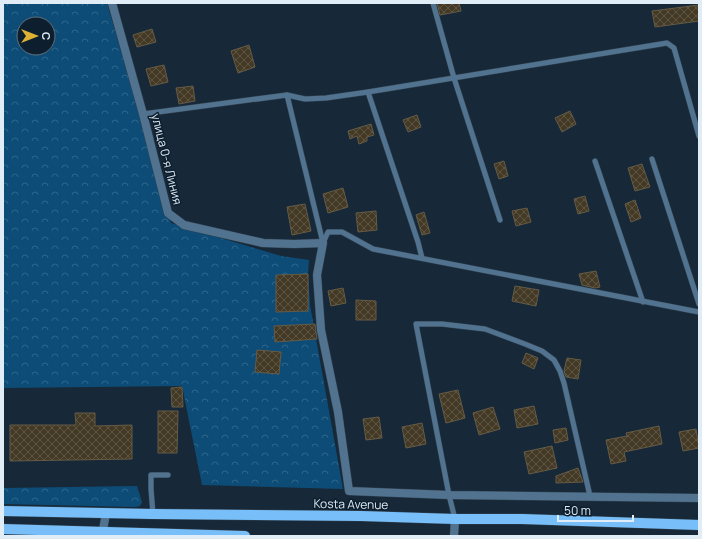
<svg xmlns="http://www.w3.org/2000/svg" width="702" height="539" font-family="Manrope,sans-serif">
  <defs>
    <pattern id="forest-crowns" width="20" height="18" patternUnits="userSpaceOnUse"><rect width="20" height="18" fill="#0c4c77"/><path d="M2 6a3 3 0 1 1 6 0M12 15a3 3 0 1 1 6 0" fill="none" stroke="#2f668b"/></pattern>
    <pattern id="building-cross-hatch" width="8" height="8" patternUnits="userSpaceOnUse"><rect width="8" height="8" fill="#433924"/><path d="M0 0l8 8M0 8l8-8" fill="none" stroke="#5e5644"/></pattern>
  </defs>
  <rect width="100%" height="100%" fill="#172938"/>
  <g fill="url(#forest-crowns)" fill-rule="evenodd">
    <path d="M3,3H107L171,223L281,256L309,260L308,274L310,305L343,489L202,485L182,386L3,388ZM24,24H48V48H24Z"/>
    <polygon points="137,486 142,502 140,506 135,507 3,504 3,488"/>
  </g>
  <g fill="url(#building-cross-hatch)" stroke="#665b45">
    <polygon points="437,3 459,3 461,11 440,15"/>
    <polygon points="699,5 699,21 655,27 652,11"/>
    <polygon points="152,29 156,42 137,47 133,35"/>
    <polygon points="249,45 255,67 238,73 231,51"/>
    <polygon points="164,65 168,82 151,86 146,69"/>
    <polygon points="193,86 195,101 179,104 176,88"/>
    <polygon points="570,111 576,124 562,132 555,118"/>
    <polygon points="417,115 421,127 408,132 403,120"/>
    <polygon points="371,124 374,135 367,137 367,141 359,144 357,136 350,139 348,131"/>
    <polygon points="504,161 508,176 499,179 494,164"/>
    <polygon points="642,164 650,187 635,191 628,168"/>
    <polygon points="343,188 348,207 328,213 323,194"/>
    <polygon points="585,196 589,211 578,214 574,199"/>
    <polygon points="635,200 641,218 631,222 625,204"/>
    <polygon points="305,204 311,231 292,235 287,207"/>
    <polygon points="527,208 531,222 516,226 512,211"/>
    <polygon points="376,211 377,230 358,232 356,213"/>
    <polygon points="424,212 430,233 422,235 416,215"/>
    <polygon points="596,271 600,287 595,288 582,285 579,274"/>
    <polygon points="308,274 308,311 276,312 276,275"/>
    <polygon points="515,286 539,290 536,306 512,301"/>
    <polygon points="343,288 346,303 331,306 328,291"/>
    <polygon points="356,300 376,301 376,320 356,320"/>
    <polygon points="315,324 317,339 275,342 274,326"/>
    <polygon points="257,350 281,352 279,374 255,372"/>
    <polygon points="526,353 538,358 534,369 522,363"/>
    <polygon points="567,358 581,360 578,379 566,377 564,371"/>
    <polygon points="182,387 183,407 172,407 171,388"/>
    <polygon points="458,390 465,418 446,423 439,394"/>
    <polygon points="534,406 538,424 517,428 514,410"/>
    <polygon points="493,407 500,429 479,435 473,413"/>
    <polygon points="158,411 178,411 177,453 158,453"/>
    <polygon points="75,413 95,413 95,426 132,425 132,459 10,461 10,425 76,425"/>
    <polygon points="379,417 382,438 366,440 363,419"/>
    <polygon points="422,423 426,444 406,448 402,427"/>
    <polygon points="659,426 662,444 624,452 626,461 611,464 606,440 627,436 626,433"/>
    <polygon points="566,428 568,440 555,443 553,430"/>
    <polygon points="696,429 699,448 683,451 679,432"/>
    <polygon points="552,446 557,468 529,474 524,452"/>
    <polygon points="578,468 583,482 556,483 556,476"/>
  </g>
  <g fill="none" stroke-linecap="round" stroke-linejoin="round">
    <g stroke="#334453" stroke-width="6">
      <g id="lane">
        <polyline points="433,3 454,78 500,220"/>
        <polyline points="368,92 418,242 422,258"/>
        <polyline points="287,95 323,243"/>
        <polyline points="143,114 287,95 305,99 326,98 368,92 667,43 674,48 699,136"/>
        <polyline points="652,159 699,304"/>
        <polyline points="595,161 643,302"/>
        <polyline points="323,243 328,232 342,232 373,249 699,312"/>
        <polyline points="153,514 151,489 151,475 168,475"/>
        <polyline points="455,519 449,495 416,324 442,324 485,329 525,344 542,351 554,360 560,371 564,383 590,496"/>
      </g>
    </g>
    <g stroke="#334453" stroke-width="9">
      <g id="street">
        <polyline points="112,3 143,114 168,213 184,225 263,243 294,244 323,243 317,275 321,330 338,412 349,491 449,495 699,498"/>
        <polyline points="102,536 106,513"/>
        <polyline points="454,536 455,519"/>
      </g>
    </g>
    <g stroke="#334453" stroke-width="11">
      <g id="primary">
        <polyline points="3,511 153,514 361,516 455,519 522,519 699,525"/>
        <polyline points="3,529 245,536"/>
      </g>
    </g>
    <use href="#lane" stroke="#52738f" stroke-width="5"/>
    <use href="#street" stroke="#52738f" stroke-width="8"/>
    <use href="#primary" stroke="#78bff9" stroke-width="10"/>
  </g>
  <g text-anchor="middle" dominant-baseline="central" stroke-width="3" stroke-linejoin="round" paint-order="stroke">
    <g font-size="12" fill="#e0ecf6" stroke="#0d1f2e">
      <text transform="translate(167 159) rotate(76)">улица 0-я Линия</text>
      <text transform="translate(351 504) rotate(1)">Kosta Avenue</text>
    </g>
  </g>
  <rect width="702" height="539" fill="none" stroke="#e0ecf6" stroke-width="8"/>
  <g transform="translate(36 36) rotate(90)"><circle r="19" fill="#0d1f2e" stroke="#61717e"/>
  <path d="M0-3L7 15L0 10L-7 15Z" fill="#e0b034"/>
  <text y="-6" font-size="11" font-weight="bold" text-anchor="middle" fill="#e0ecf6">С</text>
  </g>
  <path d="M558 515v6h75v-6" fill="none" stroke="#e0ecf6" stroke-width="2"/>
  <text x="564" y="515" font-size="12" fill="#e0ecf6" stroke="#0d1f2e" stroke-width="3" paint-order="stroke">50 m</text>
</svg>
